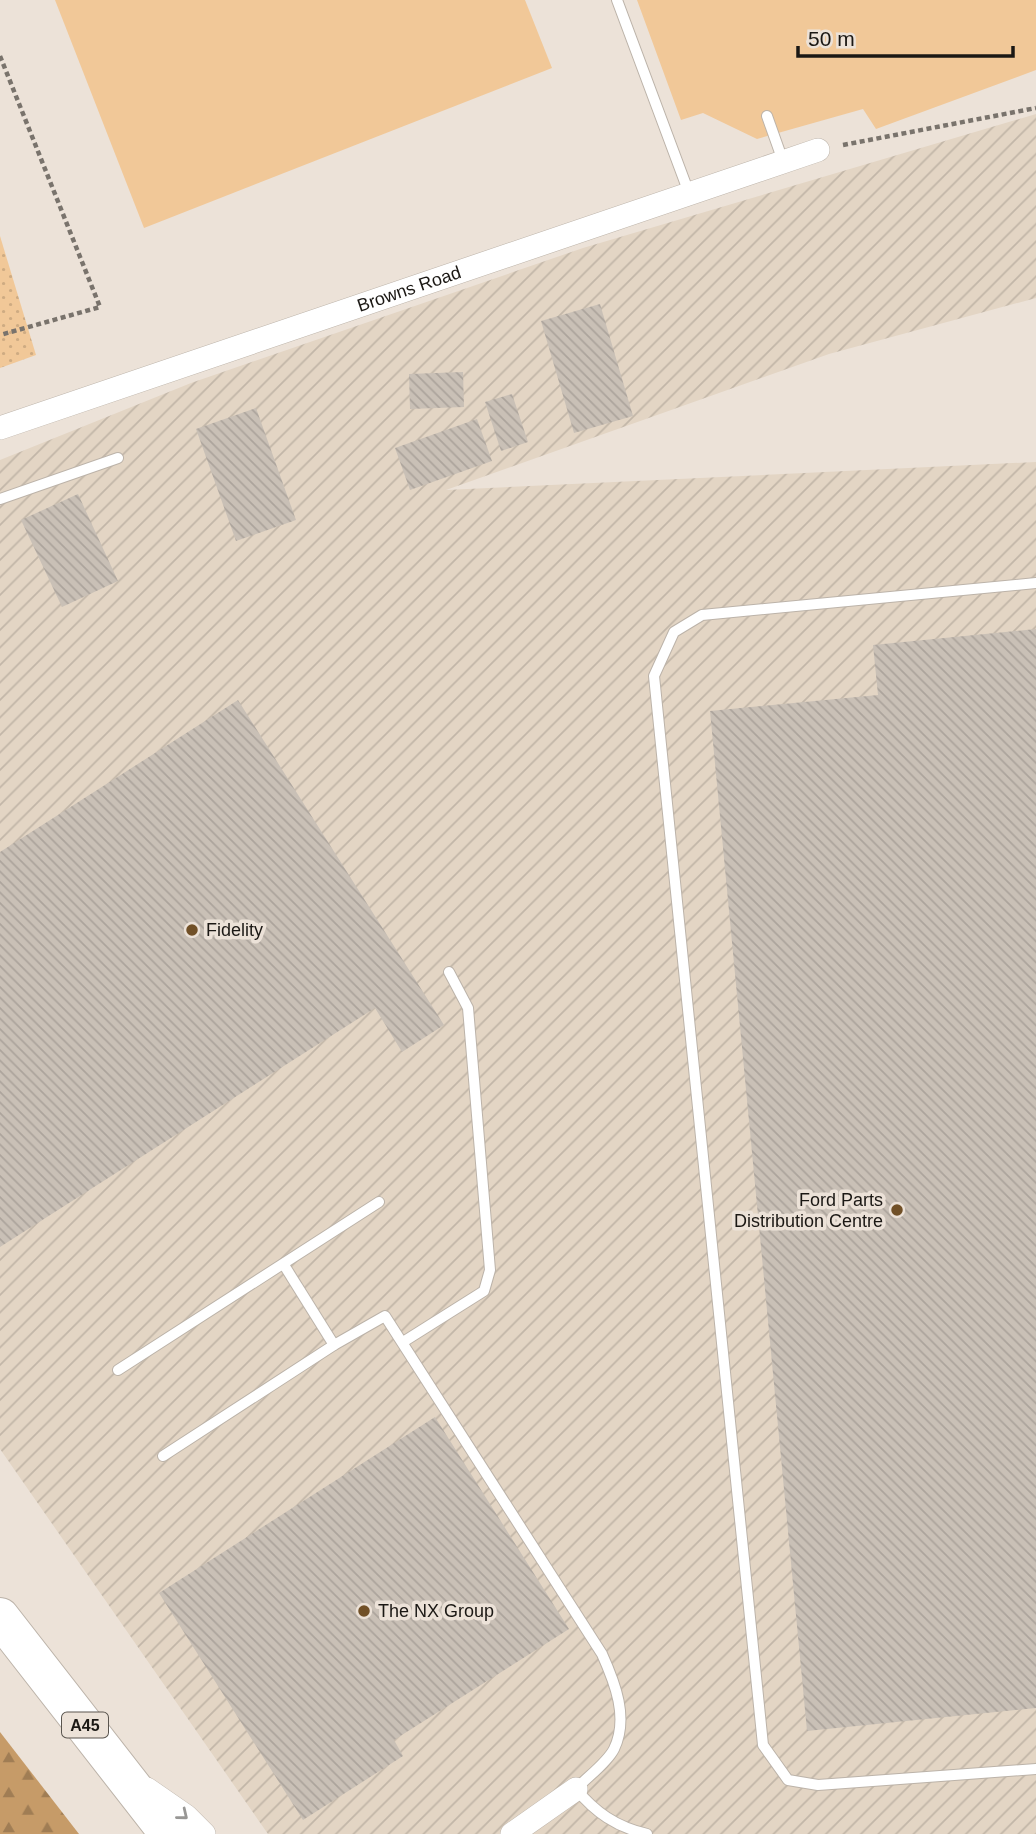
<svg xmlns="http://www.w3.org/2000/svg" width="1036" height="1834" font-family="Helvetica,sans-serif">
  <defs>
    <pattern id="industrial-furrows" width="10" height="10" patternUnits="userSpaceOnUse" patternTransform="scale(1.75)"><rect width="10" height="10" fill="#e3d5c4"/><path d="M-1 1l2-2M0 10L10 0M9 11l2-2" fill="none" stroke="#c2b6a8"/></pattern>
    <pattern id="forest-firs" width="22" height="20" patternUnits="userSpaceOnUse" patternTransform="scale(1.75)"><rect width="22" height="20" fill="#c69b68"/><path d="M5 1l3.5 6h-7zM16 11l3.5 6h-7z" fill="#a07d54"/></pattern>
    <pattern id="park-dots" width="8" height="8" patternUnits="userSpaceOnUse" patternTransform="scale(1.75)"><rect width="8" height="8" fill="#f1c898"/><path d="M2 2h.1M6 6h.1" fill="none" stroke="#ceab82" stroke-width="1.8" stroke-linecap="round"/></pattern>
    <pattern id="building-back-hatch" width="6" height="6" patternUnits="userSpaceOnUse" patternTransform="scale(1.75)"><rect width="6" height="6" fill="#c9c0b6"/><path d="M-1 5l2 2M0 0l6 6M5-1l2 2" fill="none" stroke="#aca49c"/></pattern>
  </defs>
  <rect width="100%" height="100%" fill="#ece2d8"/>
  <polygon fill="url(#industrial-furrows)" points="1036,114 1036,298 829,354 446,490 1036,462 1036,1834 268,1834 0,1449 0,460 191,383 583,248"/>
  <g fill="#f1c898">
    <polygon points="55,0 525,0 552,68 144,228"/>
    <polygon points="637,0 1036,0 1036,70 876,129 863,109 757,139 703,113 681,120"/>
  </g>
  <polygon fill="url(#forest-firs)" points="0,1732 79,1834 0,1834"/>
  <polygon fill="url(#park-dots)" points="0,236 36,355 0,368"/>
  <g fill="url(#building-back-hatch)">
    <polygon points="600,304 633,416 574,433 541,321"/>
    <polygon points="463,372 464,407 410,409 409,374"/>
    <polygon points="512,394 528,442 501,451 485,402"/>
    <polygon points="256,408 296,520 236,541 196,429"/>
    <polygon points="477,419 492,461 410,490 395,448"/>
    <polygon points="78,494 118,581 62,607 21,520"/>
    <polygon points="1036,629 1036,1708 807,1731 710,711 878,695 873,645"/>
    <polygon points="238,700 444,1025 402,1052 375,1008 0,1247 0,852"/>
    <polygon points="435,1417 569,1629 394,1740 403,1756 303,1820 159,1593"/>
  </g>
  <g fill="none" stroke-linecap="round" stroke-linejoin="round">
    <g stroke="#bcb3a9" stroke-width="12">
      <g id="lane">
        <polyline points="617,0 689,193"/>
        <polyline points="767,116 783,161"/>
        <polyline points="0,499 118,458"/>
        <polyline points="1036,583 702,615 674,632 654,676 763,1745 788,1780 818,1785 1036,1769"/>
        <polyline points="284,1265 334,1345"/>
        <polyline points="403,1342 484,1291 490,1270 468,1008 449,972"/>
        <polyline points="118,1370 379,1202"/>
        <path d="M163,1456L334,1345L385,1316L602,1654C615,1683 629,1718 614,1749C607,1763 587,1777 576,1789C595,1812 616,1827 647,1834"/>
      </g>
    </g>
    <g stroke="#bcb3a9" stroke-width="24">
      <g id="street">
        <path id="s1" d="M0,428L818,150"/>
        <polyline points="147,1789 186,1816 204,1834"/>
        <polyline points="512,1834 576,1789"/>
      </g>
    </g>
    <g stroke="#bcb3a9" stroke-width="40">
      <polyline id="highway" points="0,1617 169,1834"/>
    </g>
    <g stroke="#79736c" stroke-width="4.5" stroke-dasharray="5 3.5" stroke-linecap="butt">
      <polyline points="0,56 100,307 0,335"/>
      <polyline points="843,145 1036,108"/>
    </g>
    <use href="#lane" stroke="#fff" stroke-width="10"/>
    <use href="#street" stroke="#fff" stroke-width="23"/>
    <use href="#highway" stroke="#fff" stroke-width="38"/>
  </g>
  <defs><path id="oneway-chevron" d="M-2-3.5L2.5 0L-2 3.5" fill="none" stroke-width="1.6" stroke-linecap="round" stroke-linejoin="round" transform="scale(1.75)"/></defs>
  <use stroke="#989795" href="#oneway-chevron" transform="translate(183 1815) rotate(39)"/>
  <g fill="#715027" stroke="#ece2d8" stroke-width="2.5">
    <circle cx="192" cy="930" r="7"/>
    <circle cx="897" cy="1210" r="7"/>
    <circle cx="364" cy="1611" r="7"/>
  </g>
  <g text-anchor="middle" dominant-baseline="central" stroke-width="7" stroke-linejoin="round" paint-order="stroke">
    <rect fill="#ece2d8" stroke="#5a554f" stroke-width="2" x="62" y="1712.5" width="46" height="25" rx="5"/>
    <g font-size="16" font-weight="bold" fill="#1b1814">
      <text x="85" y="1725">A45</text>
    </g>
    <g font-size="18" fill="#1b1814" stroke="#ece2d8">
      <text stroke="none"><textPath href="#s1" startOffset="432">Browns Road</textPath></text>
    </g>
    <g font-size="18" fill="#1b1814" stroke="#ece2d8" text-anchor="start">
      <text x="206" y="930">Fidelity</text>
      <text x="883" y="1200" text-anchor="end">Ford Parts<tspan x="883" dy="21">Distribution Centre</tspan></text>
      <text x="378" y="1611">The NX Group</text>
    </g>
  </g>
  <path d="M798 46v10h215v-10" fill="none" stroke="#1b1814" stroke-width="3.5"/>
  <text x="808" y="46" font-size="21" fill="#1b1814" stroke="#ece2d8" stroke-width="5" paint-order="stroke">50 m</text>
</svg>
